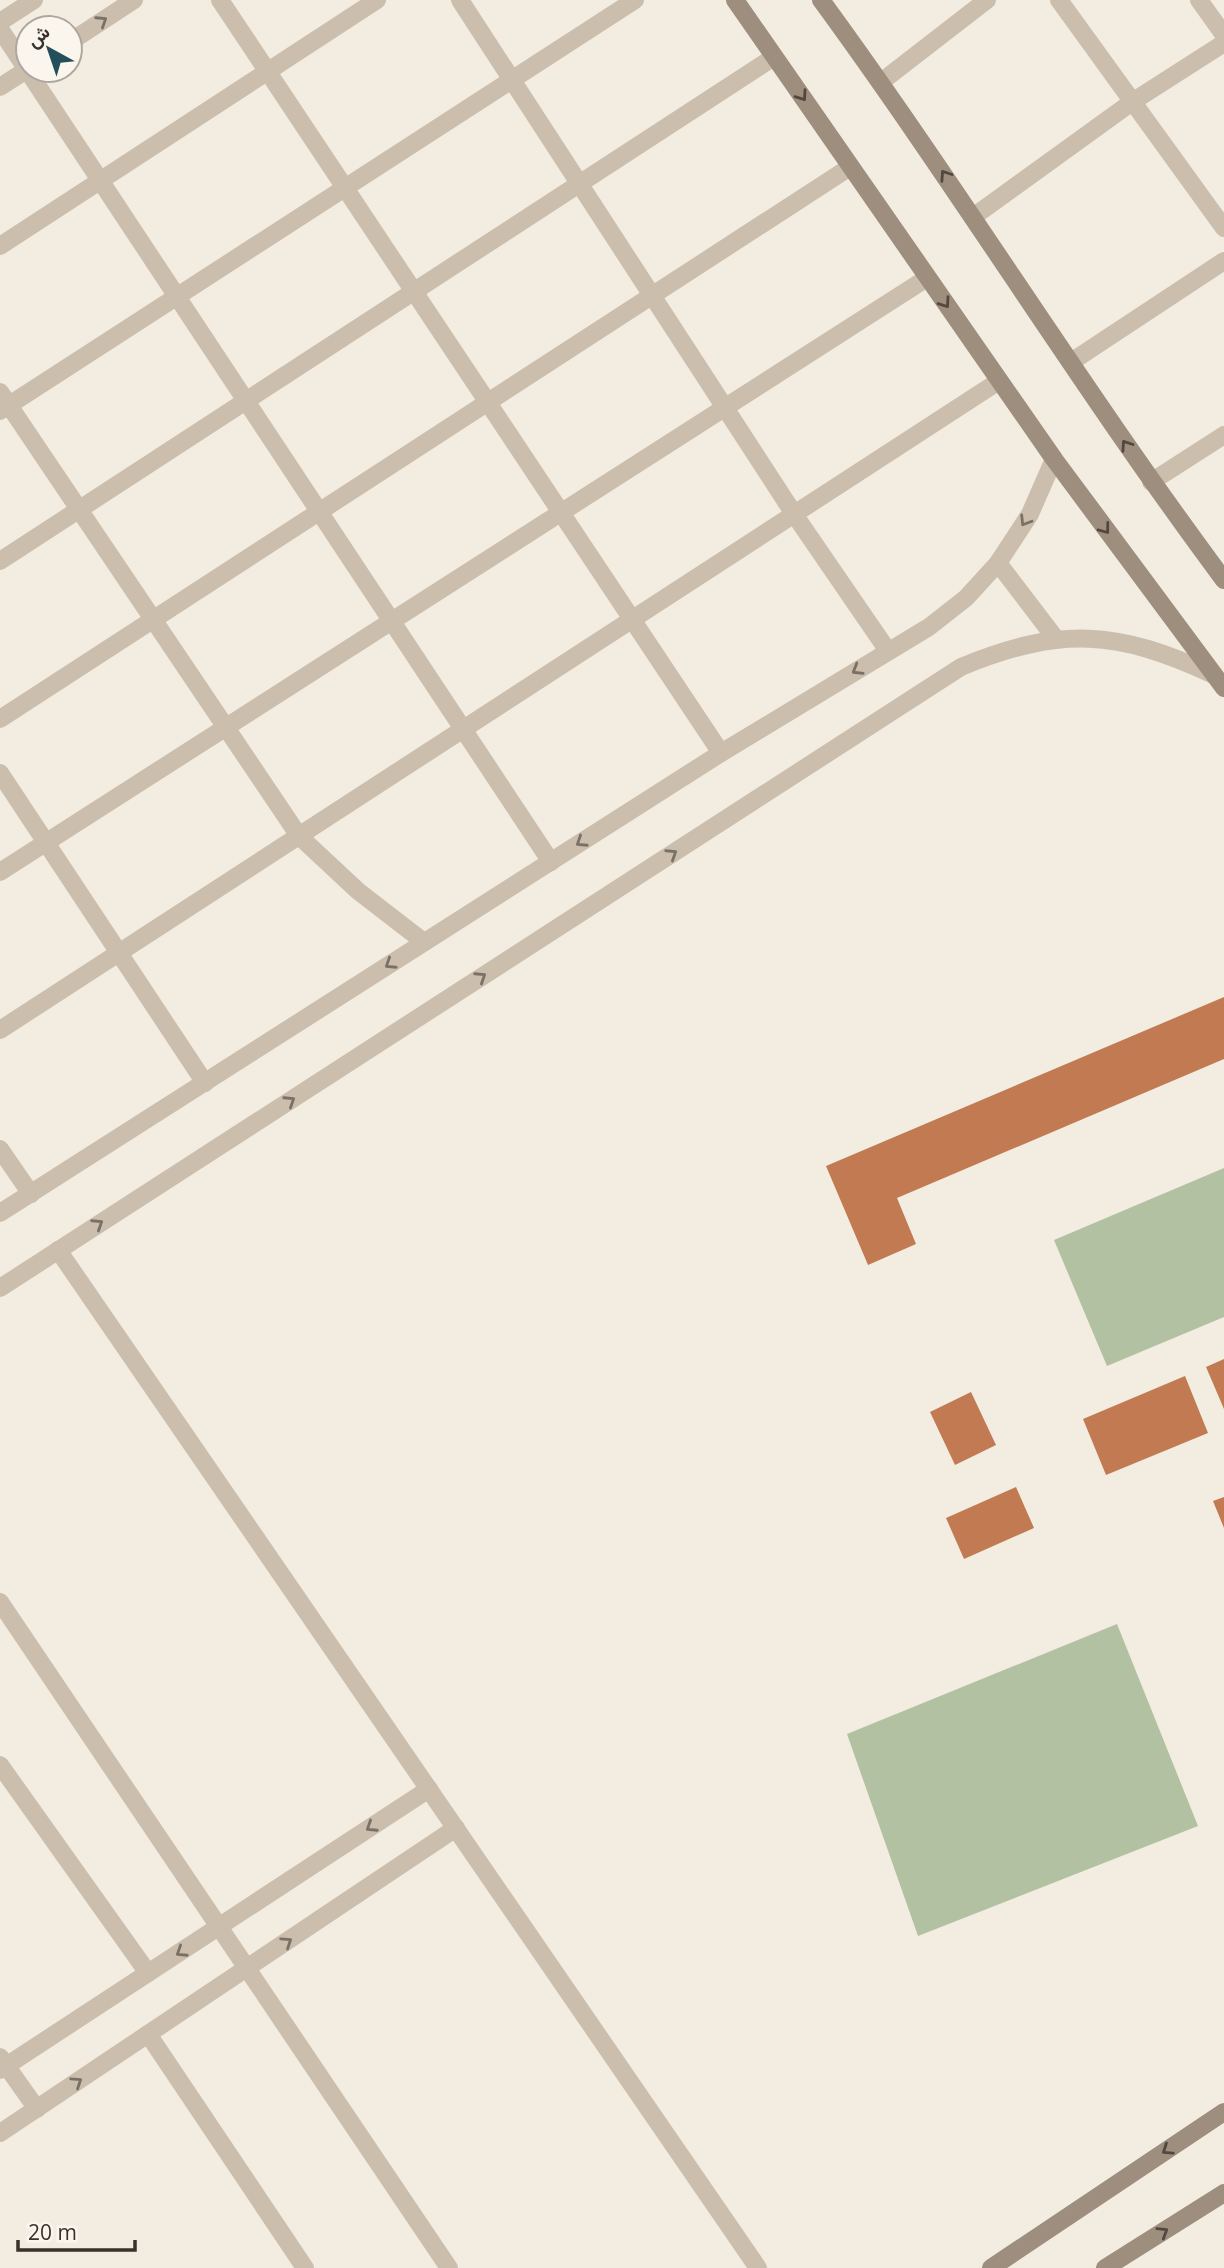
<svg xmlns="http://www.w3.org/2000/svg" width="1224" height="2268" font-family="'Open Sans',Vazirmatn,sans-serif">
  <rect width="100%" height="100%" fill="#f3ede1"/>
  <g fill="#b2c1a1">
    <polygon points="1224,1168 1224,1317 1107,1366 1054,1240"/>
    <polygon points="1117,1624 1198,1826 918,1936 847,1734"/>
  </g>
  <g fill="#c17a51">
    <polygon points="1224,997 1224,1059 897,1198 916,1244 868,1265 826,1166"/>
    <polygon points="1224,1359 1224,1409 1206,1367"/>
    <polygon points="1185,1376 1208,1433 1106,1475 1083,1419"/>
    <polygon points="971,1392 996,1445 955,1465 930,1412"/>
    <polygon points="1016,1487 1034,1528 964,1559 946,1518"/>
    <polygon points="1224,1497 1224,1528 1213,1501"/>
  </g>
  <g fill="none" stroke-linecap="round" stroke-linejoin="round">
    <g stroke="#cbbead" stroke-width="18">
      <polyline points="220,0 721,753"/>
      <polyline points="460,0 794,514 888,651"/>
      <polyline points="1059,0 1224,228"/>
      <polyline points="1199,0 1224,35"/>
      <polyline points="0,22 34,0"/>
      <polyline points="0,29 551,862"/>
      <polyline points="70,42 134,0"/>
      <polyline points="881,82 987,0"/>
      <polyline points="0,87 28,69"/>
      <polyline points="973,217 1132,102 1224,43"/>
      <polyline points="0,246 377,0"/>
      <polyline points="1071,362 1224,261"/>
      <polyline points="0,392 299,836 358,891 424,942"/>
      <polyline points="0,411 635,0"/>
      <polyline points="1151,482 1224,435"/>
      <polyline points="0,561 774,57"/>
      <polyline points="998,563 1056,639"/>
      <polyline points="0,719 850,167"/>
      <polyline points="0,773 205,1083"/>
      <polyline points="0,872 927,278"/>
      <polyline points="0,1030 999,381"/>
      <polyline points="0,1149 31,1194"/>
      <polyline points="0,1213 721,753 929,627 966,598 998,563 1030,514 1054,459"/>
      <polyline points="58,1250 758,2268"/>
      <path d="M0,1288L961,667C1060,626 1118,630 1214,675"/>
      <polyline points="0,1602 449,2268"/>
      <polyline points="0,1765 148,1973"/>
      <polyline points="148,2034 305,2268"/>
      <polyline points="0,2057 37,2109"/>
      <polyline points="0,2070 429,1789"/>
      <polyline points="0,2133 456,1828"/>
    </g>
    <g stroke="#9e8e7e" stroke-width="18">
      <polyline points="735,0 1054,459 1224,688"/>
      <path d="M821,0C960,190 1083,391 1224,580"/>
      <polyline points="991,2268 1224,2112"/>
      <polyline points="1105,2268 1224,2193"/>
    </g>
  </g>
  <defs><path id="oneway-chevron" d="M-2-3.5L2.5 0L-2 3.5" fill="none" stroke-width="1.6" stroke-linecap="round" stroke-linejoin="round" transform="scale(1.75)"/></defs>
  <g stroke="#7b7066">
    <use href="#oneway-chevron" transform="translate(102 21) rotate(-33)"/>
    <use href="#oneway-chevron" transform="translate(1025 521) rotate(122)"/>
    <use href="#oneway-chevron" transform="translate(857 670) rotate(149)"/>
    <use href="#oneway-chevron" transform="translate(581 842) rotate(147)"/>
    <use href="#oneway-chevron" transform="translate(672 854) rotate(-33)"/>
    <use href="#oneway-chevron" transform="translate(390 964) rotate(147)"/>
    <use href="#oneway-chevron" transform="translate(481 977) rotate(-33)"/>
    <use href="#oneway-chevron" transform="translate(290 1101) rotate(-33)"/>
    <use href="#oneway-chevron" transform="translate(98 1224) rotate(-33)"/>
    <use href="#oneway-chevron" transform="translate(371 1827) rotate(147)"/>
    <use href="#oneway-chevron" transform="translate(287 1942) rotate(-34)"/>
    <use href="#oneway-chevron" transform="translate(181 1952) rotate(147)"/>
    <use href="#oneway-chevron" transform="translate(77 2082) rotate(-34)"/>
  </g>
  <g stroke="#524840">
    <use href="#oneway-chevron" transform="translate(802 96) rotate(55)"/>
    <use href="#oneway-chevron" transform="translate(945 175) rotate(-124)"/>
    <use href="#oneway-chevron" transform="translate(945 303) rotate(55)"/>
    <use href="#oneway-chevron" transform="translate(1126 445) rotate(-124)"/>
    <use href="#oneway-chevron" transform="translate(1105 529) rotate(53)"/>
    <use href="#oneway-chevron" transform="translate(1167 2150) rotate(146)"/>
    <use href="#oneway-chevron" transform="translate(1163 2232) rotate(-32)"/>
  </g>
  <g transform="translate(49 49) rotate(320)"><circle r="33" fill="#faf6ee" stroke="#ada7a0" stroke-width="2"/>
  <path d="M0-5L12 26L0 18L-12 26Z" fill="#224f59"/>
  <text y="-10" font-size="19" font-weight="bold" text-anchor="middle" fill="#39312b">ش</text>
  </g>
  <path d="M18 2240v10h117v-10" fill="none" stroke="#39312b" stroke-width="3.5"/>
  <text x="28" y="2240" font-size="21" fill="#39312b" stroke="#faf6ee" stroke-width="5" paint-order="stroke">20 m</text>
</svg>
